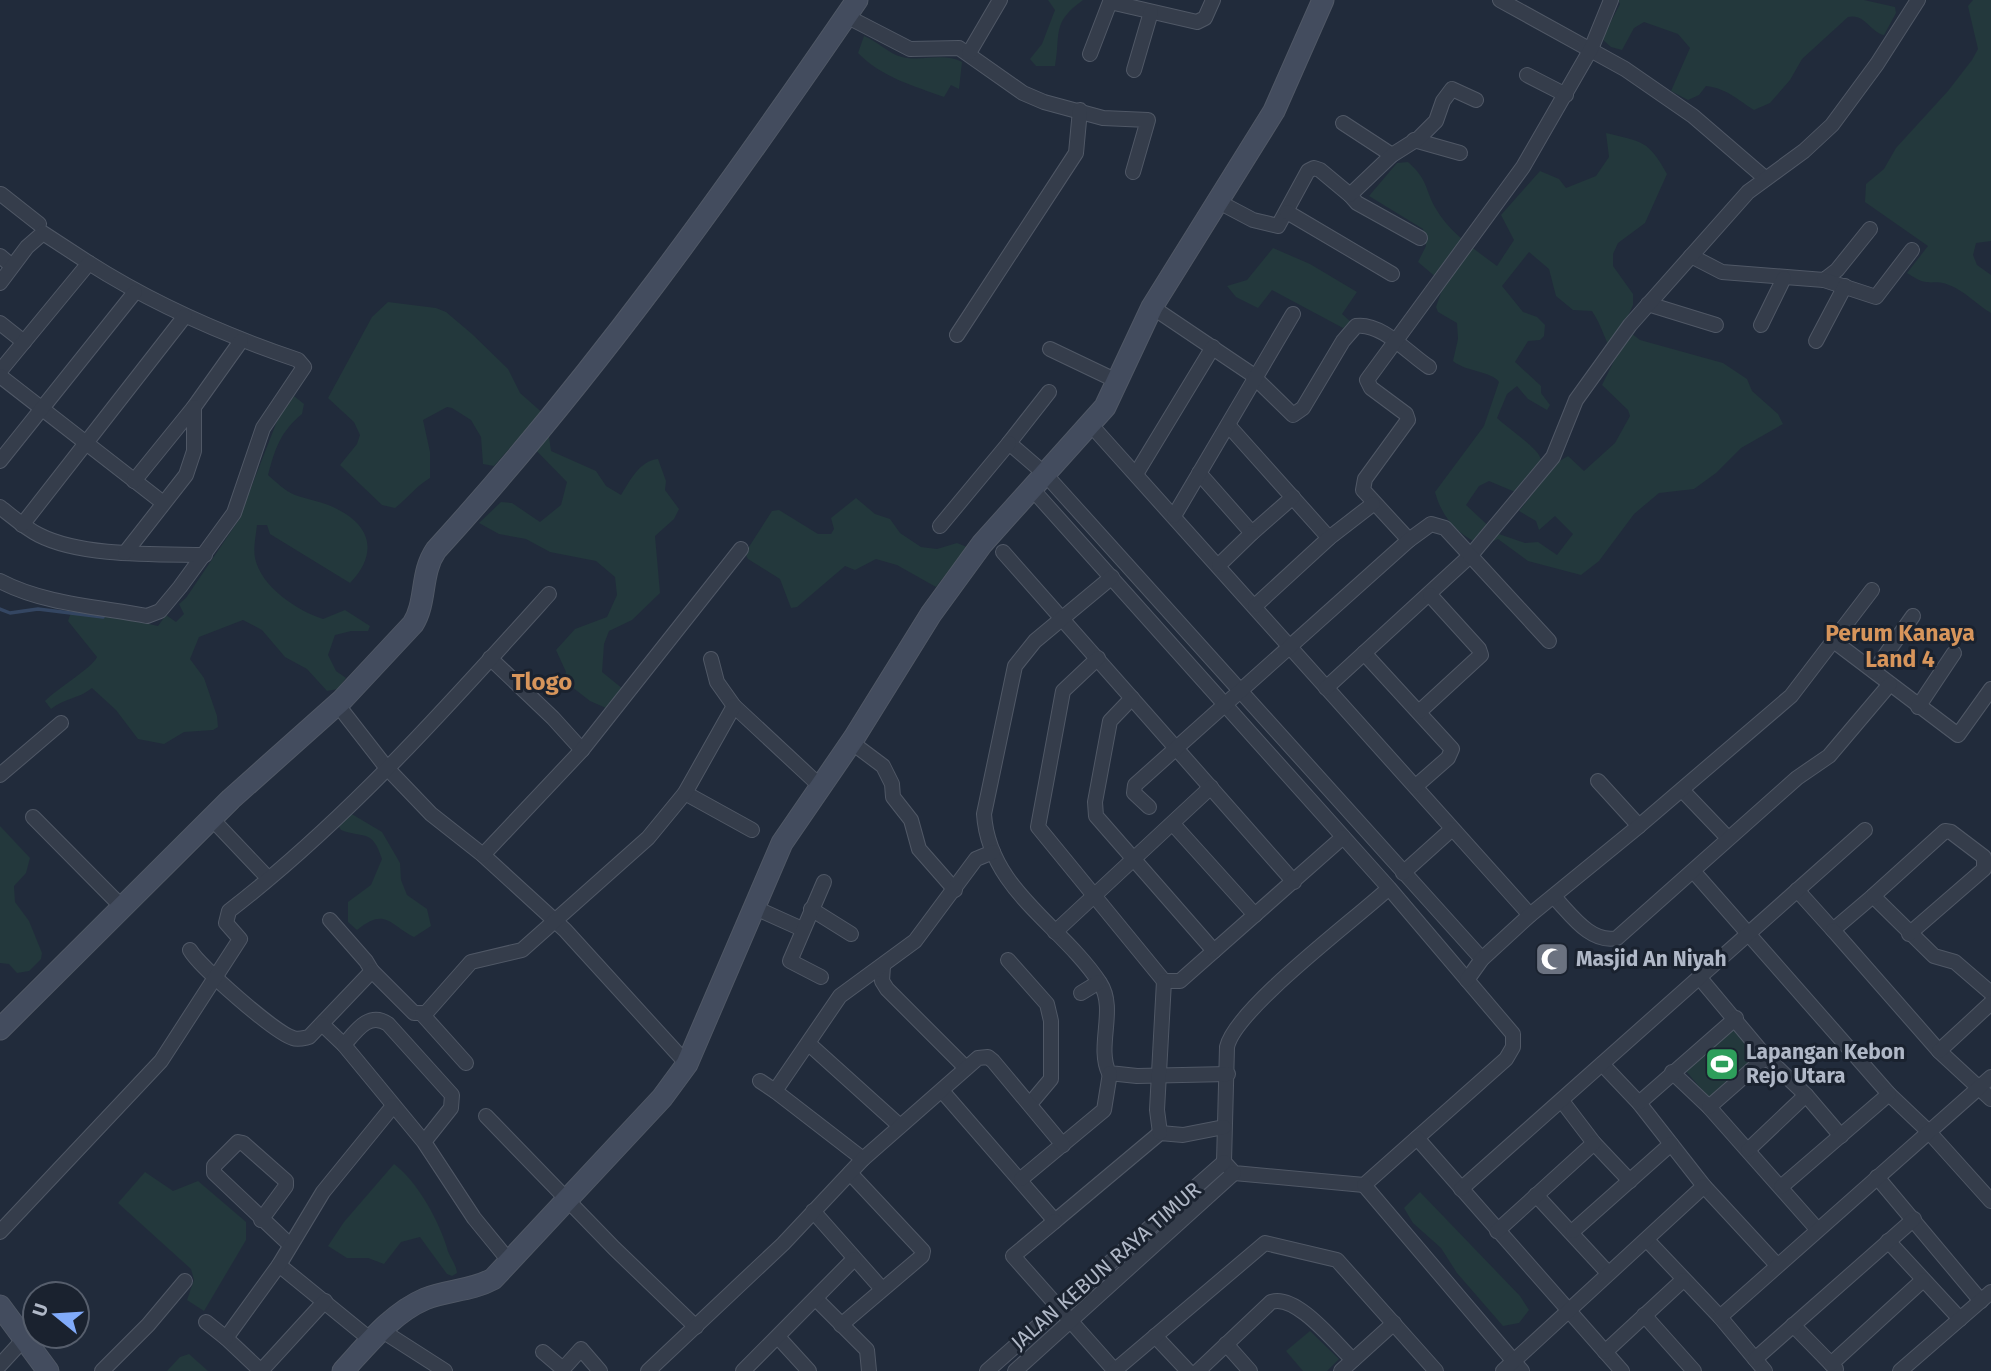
<svg xmlns="http://www.w3.org/2000/svg" width="1991" height="1371" font-family="'Fira Sans',sans-serif">
  <rect width="100%" height="100%" fill="#212b3b"/>
  <g fill="#23383c" fill-rule="evenodd">
    <path d="M1048,0H1083C1051,23 1061,33 1055,66H1036L1030,59L1042,44L1055,10Z"/>
    <path d="M1618,0H1864L1895,7L1896,13L1884,35C1870,32 1865,13 1848,17L1802,59L1790,80L1770,103L1754,110C1738,100 1726,88 1706,86L1699,95L1688,100L1671,91L1690,48L1678,34L1644,22L1634,28L1622,50L1611,47L1602,39L1620,4Z"/>
    <path d="M1973,0H1991V241L1976,243L1973,255L1977,265L1991,275V313C1976,304 1965,291 1949,285C1932,278 1930,289 1907,273L1928,246L1865,202L1866,184L1884,169L1896,148L1948,91L1972,60L1978,49L1968,6Z"/>
    <path d="M864,36C877,41 889,54 902,57C923,62 943,52 962,62L959,89L951,85L944,97C914,86 881,77 858,53Z"/>
    <path d="M1606,133C1643,142 1648,140 1667,174L1645,223L1618,243L1613,254V266L1633,294V305L1623,327L1640,340L1723,363L1747,379L1752,391L1778,414L1783,424L1741,448L1716,473L1694,489L1659,493L1634,514L1599,561L1581,575L1528,561L1498,539L1483,546C1458,535 1442,518 1435,492L1484,426L1499,382C1492,371 1466,372 1453,361L1458,339L1457,323L1438,312L1436,307L1444,284L1418,262L1426,246L1423,229L1369,196L1397,163L1408,162C1429,181 1424,188 1436,209C1450,233 1474,249 1497,266L1514,240L1501,215L1540,171L1559,179L1566,188L1596,176L1609,157ZM1529,252L1549,269L1556,296L1573,310L1592,311C1602,326 1606,343 1615,359L1602,385L1628,410L1630,416L1615,443L1584,471L1568,456L1558,462L1519,511L1536,521L1539,530L1555,516L1573,534L1557,555L1538,542L1525,543L1496,533L1466,505L1479,486L1489,481L1515,492L1541,460C1540,449 1507,428 1497,418L1507,394L1517,386L1528,399L1547,410L1550,405L1541,393V386L1515,362L1528,341L1540,340L1544,336L1545,325L1537,317L1523,312L1502,286Z"/>
    <polygon points="1273,248 1310,264 1357,292 1342,314 1351,322 1343,328 1272,290 1258,308 1236,297 1227,286 1247,280"/>
    <path d="M388,302L436,308L446,312L472,334L508,369L520,393L546,416L551,451L596,471L606,486L621,495C630,481 639,461 658,459L666,481L665,490L679,509L674,519L655,536L660,593L632,620L609,631L604,644L602,672L623,689L606,708L590,701L563,680L566,672L556,650L575,629L607,617L617,595L615,577L596,561L550,552L526,539L499,534L479,523L501,502L512,503L540,522L561,505L567,482L521,435L494,466L483,464L481,437L471,420L452,408L447,407L423,420L430,452V478C415,487 408,498 395,508L382,505L340,465L357,444L360,435L354,422L328,398L372,317Z"/>
    <path d="M294,396L304,404L302,414C280,432 275,449 268,475C276,482 285,491 295,495C309,500 324,502 337,509C373,527 377,555 350,583L270,534L267,525H257C256,535 253,548 255,558C261,587 298,611 323,619L345,610L370,626L368,631H351L335,635L328,655L336,671L346,678L338,689L327,691L307,669L285,657L262,630L243,620L199,637L190,659L204,678L217,716L218,727L213,730L184,732L164,744L138,739L116,710L92,688C79,699 64,698 51,709L45,701C58,688 92,668 97,657L68,621L73,607L158,626L166,615L176,622L184,614L179,604L186,598L238,521L279,416Z"/>
    <polygon points="856,498 875,514 890,519 900,533 921,547 937,549 957,543 967,547 936,587 897,565 876,559 855,570 845,566 797,607 791,608 780,579 748,559 745,553 772,511 779,510 818,534 831,534 834,529 831,518"/>
    <path d="M350,813L382,832L400,863L401,880L407,895L427,909L431,926L414,937C389,924 385,907 357,930L348,922V902L371,885L382,859C372,828 364,839 341,830L338,825Z"/>
    <polygon points="0,826 30,858 26,873 14,886 15,902 29,921 42,953 41,959 29,971 17,973 9,964 0,963"/>
    <polygon points="1732,1028 1759,1058 1712,1102 1686,1071"/>
    <path d="M394,1164C417,1181 439,1221 447,1248C449,1257 456,1263 457,1273L452,1276L447,1274L420,1237L401,1242L384,1264L368,1258H347L328,1246L344,1222Z"/>
    <polygon points="145,1172 173,1191 198,1181 246,1222 246,1240 204,1311 187,1300 194,1280 191,1269 118,1203"/>
    <polygon points="1420,1192 1520,1296 1529,1310 1519,1323 1503,1326 1457,1273 1441,1248 1413,1223 1404,1208"/>
    <polygon points="1310,1331 1339,1359 1327,1371 1303,1371 1286,1351"/>
    <polygon points="189,1354 208,1371 167,1371 180,1357"/>
  </g>
  <g fill="none" stroke-linecap="round" stroke-linejoin="round">
    <polyline stroke="#344662" stroke-width="3.5" points="0,609 10,613 38,609 103,617"/>
    <g stroke="#505866" stroke-width="16">
      <g id="street">
        <polyline points="1500,0 1625,69 1693,116 1765,178"/>
        <polyline points="846,16 910,49 959,48 1023,93 1044,102 1103,118 1148,120 1133,172"/>
        <polyline points="969,53 1000,0"/>
        <polyline points="1090,54 1110,2 1197,22 1205,18 1213,0"/>
        <polyline points="1134,70 1151,12"/>
        <polyline points="1527,75 1566,95"/>
        <polyline points="1343,123 1392,155"/>
        <polyline points="1414,140 1460,153"/>
        <polyline points="1,194 39,224"/>
        <polyline points="1350,195 1357,203 1420,238"/>
        <polyline points="1217,201 1253,220 1278,226 1308,171 1314,168 1320,170 1350,195 1392,155 1419,138 1436,121 1443,101 1452,89 1476,100"/>
        <polyline points="1287,212 1392,274"/>
        <polyline points="0,256 12,266"/>
        <polyline points="1691,256 1722,272 1824,280 1837,270 1870,229"/>
        <polyline points="1824,280 1876,297 1912,250"/>
        <polyline points="0,283 27,247 43,233 89,263"/>
        <polyline points="1648,304 1716,325"/>
        <path d="M1152,307L1250,373L1293,415L1303,408L1343,341L1356,326C1381,322 1409,354 1429,367"/>
        <polyline points="0,323 24,342"/>
        <polyline points="1761,325 1784,278"/>
        <polyline points="957,335 1076,153 1080,110"/>
        <polyline points="1816,341 1845,286"/>
        <polyline points="1050,349 1117,381"/>
        <path d="M0,371L89,263C155,305 224,335 298,360L304,367L263,428L234,513L180,587L160,611L147,616C100,607 43,604 0,581"/>
        <polyline points="0,376 162,502"/>
        <polyline points="1049,392 1009,443 1045,474 1482,959"/>
        <polyline points="1091,425 1530,915"/>
        <polyline points="1228,425 1329,538"/>
        <polyline points="0,461 135,292"/>
        <polyline points="1199,473 1252,533 1293,497"/>
        <polyline points="1136,474 1213,347"/>
        <polyline points="134,481 194,407 241,341"/>
        <path d="M1033,490L1389,888L1513,1034V1047L1506,1059L1364,1185L1234,1173L1224,1162L1227,1047C1235,1009 1356,919 1389,888"/>
        <path d="M0,507C13,517 25,528 39,535C82,557 157,554 205,555"/>
        <polyline points="1174,516 1293,314"/>
        <polyline points="22,525 185,316"/>
        <polyline points="940,526 1009,443"/>
        <polyline points="1409,540 1363,490 1365,479 1408,420 1406,414 1371,388 1367,380 1523,167 1591,49 1611,0"/>
        <polyline points="1003,552 1294,882"/>
        <polyline points="125,553 186,475 194,451 194,407"/>
        <polyline points="1219,565 1252,533"/>
        <path d="M1112,577L1035,641L1015,666L984,814C989,890 1062,925 1100,983C1117,1009 1096,1046 1109,1073L1137,1076L1228,1074"/>
        <polyline points="1255,606 1329,538 1373,504"/>
        <polyline points="1835,642 1958,735 1991,689"/>
        <polyline points="1364,653 1452,749 1448,758 1416,786"/>
        <polyline points="490,658 553,718 582,750"/>
        <polyline points="1098,658 1063,691 1038,827 1164,981 1180,981 1343,837"/>
        <polyline points="711,659 717,682 734,706 820,786"/>
        <polyline points="1874,671 1913,616"/>
        <polyline points="1326,688 1471,555 1553,457 1576,400 1630,325 1748,192 1804,151 1832,125 1877,64 1918,0"/>
        <polyline points="1132,698 1110,721 1095,802 1096,816 1214,951"/>
        <polyline points="337,704 386,767 431,814 483,855 565,930 687,1064"/>
        <polyline points="1918,707 1954,653"/>
        <polyline points="1419,712 1481,655 1479,649 1430,595"/>
        <polyline points="851,742 883,766 892,784 893,797 911,820 919,849 955,890"/>
        <polyline points="0,775 61,723"/>
        <polyline points="1598,781 1639,826"/>
        <polyline points="1682,790 1726,836"/>
        <polyline points="685,793 752,830"/>
        <polyline points="1149,807 1134,793 1135,785 1409,540 1431,524 1445,528 1549,641"/>
        <polyline points="33,817 123,908"/>
        <polyline points="212,819 268,878"/>
        <polyline points="1173,824 1255,915"/>
        <polyline points="483,855 582,750 741,549"/>
        <polyline points="1694,872 1889,1094 1929,1132 1991,1201"/>
        <polyline points="1403,873 1452,829"/>
        <polyline points="1797,890 1833,930 1873,896 1934,956 1955,962 1991,993"/>
        <polyline points="1873,896 1945,831 1951,832 1984,857 1984,869 1909,934"/>
        <path d="M1554,897C1570,913 1590,944 1617,938L1797,778L1829,756L1890,684"/>
        <polyline points="753,907 802,929"/>
        <polyline points="811,909 851,934"/>
        <polyline points="330,920 366,961 372,971"/>
        <polyline points="1833,930 1939,1051 1991,1099"/>
        <polyline points="1055,932 1211,787"/>
        <path d="M190,950C199,966 275,1033 293,1038C298,1040 304,1038 309,1037L372,971L414,1013H426L471,962L522,950L648,838L685,793L734,706"/>
        <polyline points="1008,960 1047,1004 1051,1021 1051,1079 1030,1104"/>
        <polyline points="883,966 882,981 887,989 965,1067"/>
        <polyline points="821,977 790,961 824,882"/>
        <polyline points="1699,977 1766,1057 1806,1095 1841,1136"/>
        <polyline points="1467,980 1482,959 1530,915 1639,826 1791,696 1872,590"/>
        <polyline points="1081,993 1099,982"/>
        <polyline points="422,1014 466,1063"/>
        <polyline points="322,1024 344,1045"/>
        <polyline points="809,1044 900,1126"/>
        <polyline points="1939,1051 1991,1003"/>
        <polyline points="1602,1064 1639,1103 1704,1186 1777,1265"/>
        <polyline points="1672,1072 1709,1107 1817,1229"/>
        <polyline points="760,1081 775,1091"/>
        <polyline points="943,1092 1055,1221 1160,1133 1183,1135 1224,1127"/>
        <polyline points="1562,1101 1594,1143 1630,1181"/>
        <polyline points="1639,1103 1736,1018"/>
        <polyline points="1709,1107 1766,1057"/>
        <polyline points="486,1116 614,1248 696,1327"/>
        <polyline points="1160,1133 1157,1110 1164,981"/>
        <polyline points="1417,1138 1622,1371"/>
        <path d="M424,1142L451,1108L452,1095L388,1024C369,1011 356,1031 344,1045L424,1142L474,1218L510,1262"/>
        <polyline points="1748,1150 1806,1095"/>
        <polyline points="863,1159 775,1091 840,996 915,941 976,859 993,852"/>
        <polyline points="1877,1177 1981,1301"/>
        <polyline points="1021,1179 1104,1110 1110,1073"/>
        <polyline points="1364,1185 1522,1371"/>
        <polyline points="1781,1187 1889,1094"/>
        <polyline points="1461,1189 1865,830"/>
        <polyline points="1536,1195 1608,1273"/>
        <polyline points="813,1211 882,1289"/>
        <polyline points="261,1220 286,1186 286,1181 243,1143 238,1142 214,1166 214,1173 289,1244"/>
        <polyline points="1055,1221 1013,1256 1115,1371"/>
        <polyline points="1497,1231 1594,1143"/>
        <polyline points="1573,1231 1671,1144"/>
        <path d="M0,1232L161,1061L240,939L226,923L229,911C346,821 450,704 549,594"/>
        <polyline points="1647,1240 1720,1317 1765,1371"/>
        <polyline points="1888,1241 1960,1319"/>
        <polyline points="279,1265 371,1340"/>
        <polyline points="816,1299 867,1350 869,1371"/>
        <polyline points="325,1301 261,1371 226,1338 279,1265 323,1192 393,1106"/>
        <polyline points="1644,1315 1694,1371"/>
        <polyline points="1720,1317 1991,1077"/>
        <polyline points="206,1322 226,1338"/>
        <polyline points="841,1325 922,1256 923,1251 850,1173"/>
        <polyline points="1793,1325 1836,1369"/>
        <polyline points="381,1330 445,1371"/>
        <polyline points="1155,1336 1188,1371"/>
        <polyline points="778,1337 809,1371"/>
        <polyline points="1226,1344 1250,1371"/>
        <polyline points="543,1352 563,1369 581,1349 600,1371"/>
        <polyline points="1605,1352 1683,1280"/>
        <polyline points="1755,1359 1914,1219"/>
        <polyline points="1831,1364 1923,1280"/>
        <polyline points="0,1365 24,1339"/>
        <polyline points="102,1371 148,1325 185,1281"/>
        <polyline points="648,1371 783,1244 863,1159 978,1058 988,1057 993,1061 1063,1145"/>
        <polyline points="743,1371 854,1259"/>
        <polyline points="987,1371 1224,1162"/>
        <polyline points="1015,1371 1234,1173"/>
        <polyline points="1114,1371 1265,1243 1337,1260 1436,1371"/>
        <path d="M1198,1371L1271,1302C1296,1293 1335,1343 1353,1360"/>
        <polyline points="1341,1371 1394,1323"/>
        <polyline points="1503,1371 1704,1186"/>
        <polyline points="1900,1371 1991,1292"/>
      </g>
    </g>
    <g stroke="#505866" stroke-width="23">
      <g id="secondary">
        <path d="M0,1029L231,799L342,700L413,624C427,602 420,573 436,550C592,379 726,191 857,0"/>
        <polyline points="0,1306 48,1371"/>
        <path d="M343,1371C367,1345 392,1313 425,1299C447,1290 471,1291 493,1279L662,1098L687,1064L782,843L854,738L931,614L982,544L1105,407L1152,307L1274,111L1323,0"/>
      </g>
    </g>
    <use href="#street" stroke="#353d4b" stroke-width="14"/>
    <use href="#secondary" stroke="#434c5e" stroke-width="21"/>
  </g>
  <defs>
    <g id="mosque-square" transform="scale(1.75)"><rect x="-9" y="-9" width="18" height="18" rx="4" fill="#6b7280" stroke="#1a222f"/><path d="M3.5-4.9A6 6 0 1 0 3.5 4.9A5 5 0 1 1 3.5-4.9Z" fill="#fff"/></g>
    <g id="stadium-square" transform="scale(1.75)"><rect x="-9" y="-9" width="18" height="18" rx="4" fill="#2e9e5b" stroke="#1a222f"/><path d="M0-5a6.5 5 0 1 0 0 10a6.5 5 0 1 0 0-10ZM-3.5-1.8h7v3.6h-7Z" fill="#fff"/></g>
  </defs>
  <g fill-rule="evenodd">
    <use href="#mosque-square" x="1552" y="959"/>
    <use href="#stadium-square" x="1722" y="1064"/>
  </g>
  <g text-anchor="middle" dominant-baseline="central" stroke-width="6" stroke-linejoin="round" paint-order="stroke">
    <g font-size="21" font-weight="bold" fill="#b0b8c7" stroke="#1a222f" text-anchor="start">
      <text x="1576" y="959">Masjid An Niyah</text>
      <text x="1746" y="1052">Lapangan Kebon<tspan x="1746" dy="24">Rejo Utara</tspan></text>
    </g>
    <g font-size="21" fill="#b0b8c7" stroke="#1a222f">
      <text transform="translate(1106 1266) rotate(-41)">JALAN KEBUN RAYA TIMUR</text>
    </g>
    <g font-size="23" font-weight="bold" fill="#d7955b" stroke="#1a222f">
      <text x="1900" y="633">Perum Kanaya<tspan x="1900" dy="26">Land 4</tspan></text>
    </g>
    <g font-size="24" font-weight="bold" fill="#d7955b" stroke="#1a222f">
      <text x="542" y="682">Tlogo</text>
    </g>
  </g>
  <g transform="translate(56 1315) rotate(288)"><circle r="33" fill="#1a222f" stroke="#565e6c" stroke-width="2"/>
  <path d="M0-5L12 26L0 18L-12 26Z" fill="#81abfa"/>
  <text y="-10" font-size="19" font-weight="bold" text-anchor="middle" fill="#b0b8c7">U</text>
  </g>
</svg>
